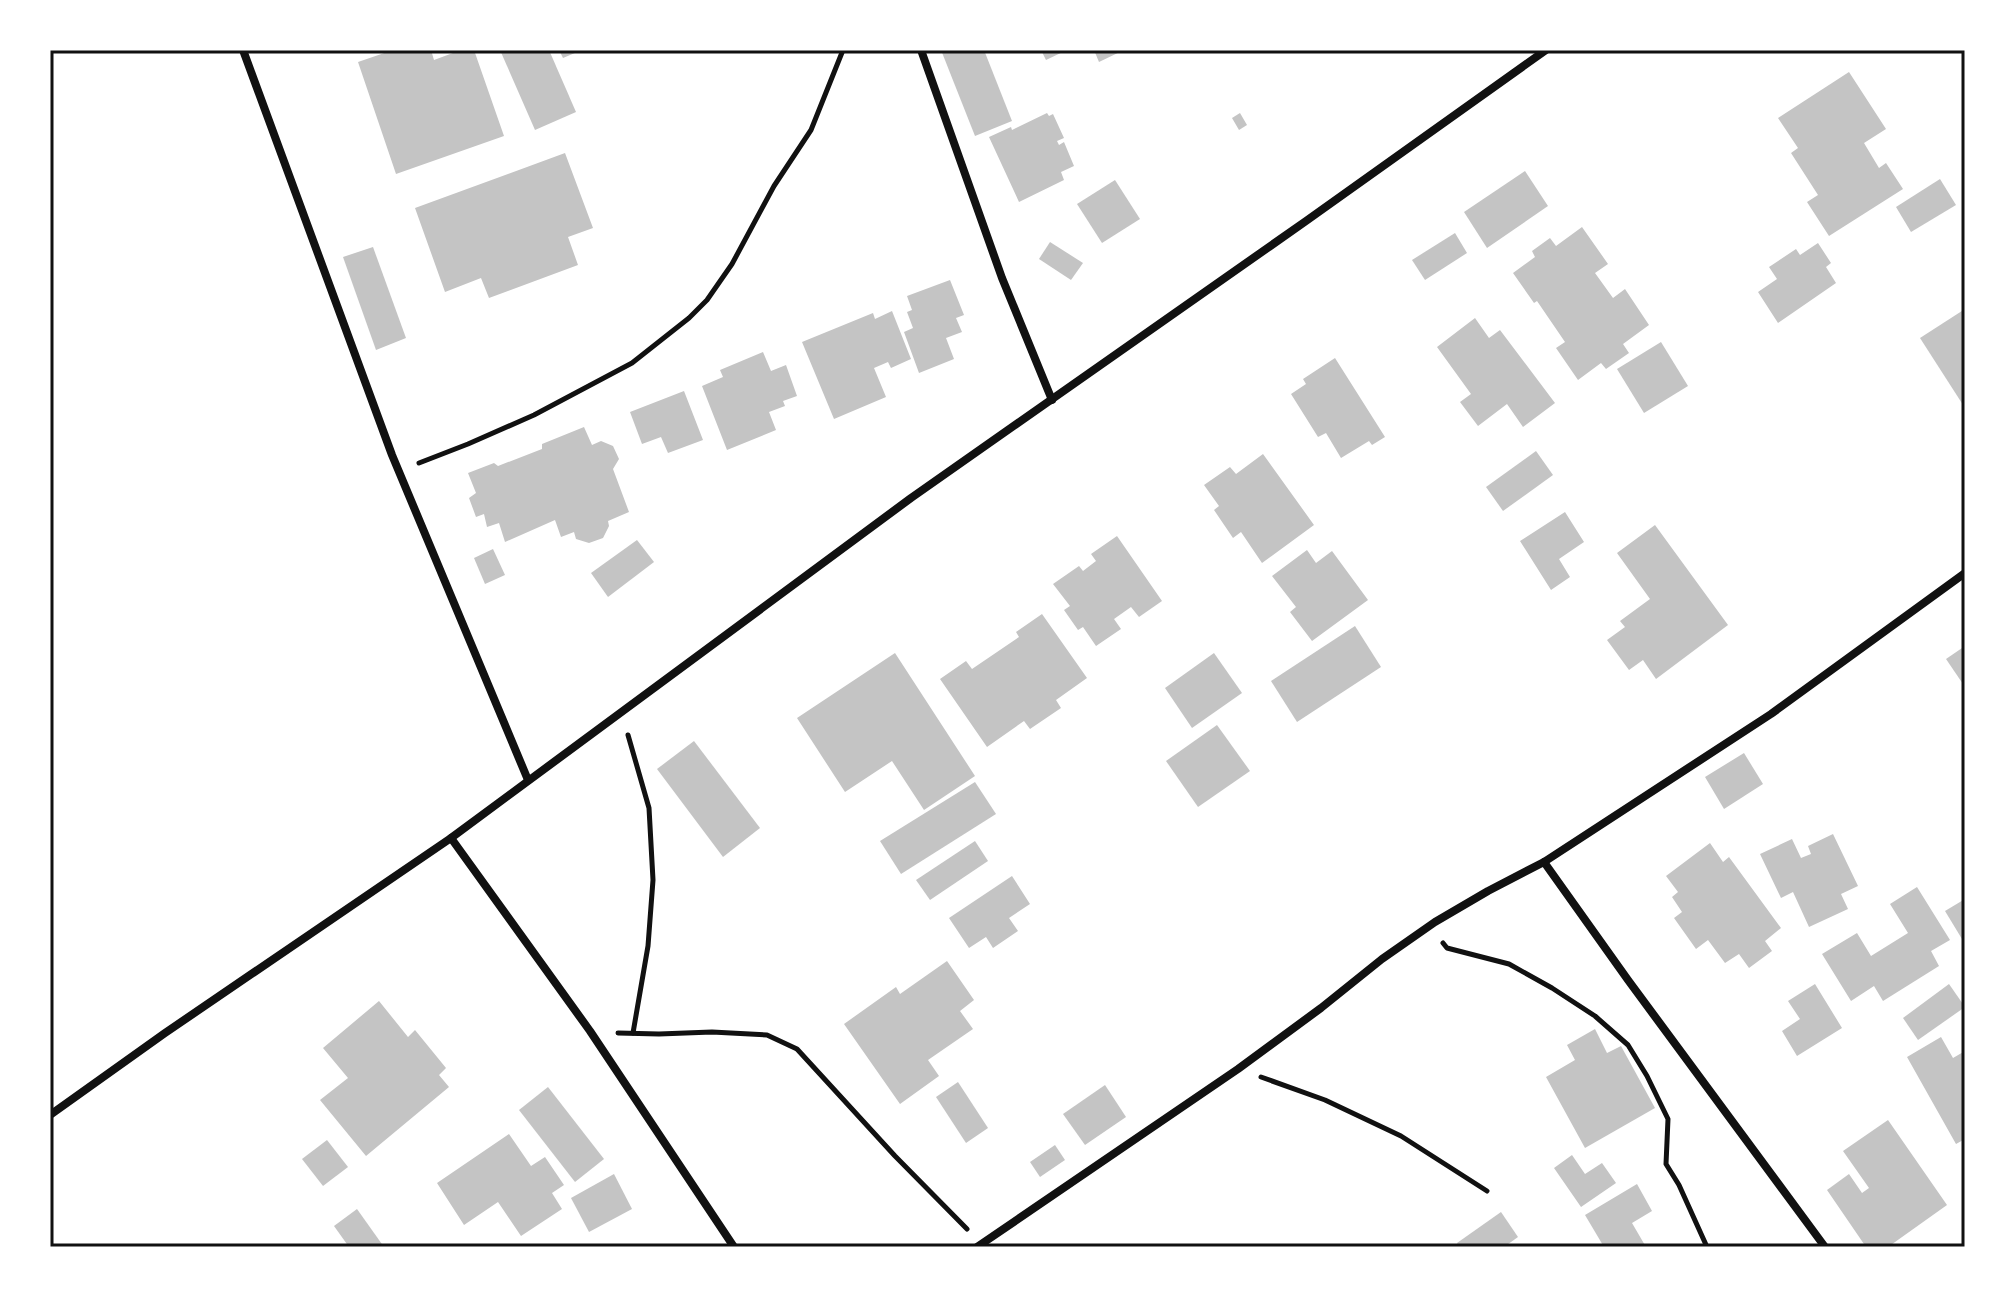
<svg xmlns="http://www.w3.org/2000/svg" width="2015" height="1297" viewBox="0 0 2015 1297" font-family="'PT Sans',sans-serif">
<rect width="100%" height="100%" fill="#fff"/>
<g fill="#c4c4c4">
<polygon points="393,50 431,50 434,60 461,50 474,50 504,136 396,174 358,62"/>
<polygon points="500,50 549,50 576,112 535,130"/>
<polygon points="559,50 582,50 563,58"/>
<polygon points="941,50 984,50 1012,121 975,136"/>
<polygon points="1041,50 1067,50 1046,60"/>
<polygon points="1094,50 1124,50 1099,62"/>
<polygon points="1849,72 1886,129 1864,143 1879,168 1886,163 1903,189 1829,236 1807,202 1818,195 1791,153 1798,148 1778,118"/>
<polygon points="1047,113 1049,116 1053,114 1064,138 1057,141 1059,145 1064,142 1074,166 1061,172 1064,180 1019,202 989,137 1011,127 1012,130"/>
<polygon points="1240,113 1247,125 1239,130 1232,118"/>
<polygon points="565,153 593,228 568,237 578,265 489,298 481,278 445,292 415,208"/>
<polygon points="1525,171 1548,206 1487,248 1464,212"/>
<polygon points="1940,179 1956,205 1911,232 1896,207"/>
<polygon points="1115,180 1140,219 1102,243 1077,204"/>
<polygon points="1582,227 1608,264 1595,273 1613,298 1625,289 1649,325 1623,344 1629,353 1606,369 1601,363 1578,380 1556,348 1565,342 1537,301 1534,303 1513,273 1535,257 1532,251 1550,238 1556,246"/>
<polygon points="1455,233 1467,253 1425,280 1412,260"/>
<polygon points="1050,242 1083,263 1071,280 1039,259"/>
<polygon points="1818,243 1831,263 1826,267 1836,283 1778,323 1758,292 1777,279 1769,267 1796,249 1800,255"/>
<polygon points="373,247 406,338 376,350 343,257"/>
<polygon points="950,280 964,315 956,318 962,332 946,338 954,359 919,373 904,332 913,328 907,312 912,310 907,296"/>
<polygon points="1965,309 1965,408 1920,338"/>
<polygon points="892,311 911,359 891,368 888,362 874,368 886,397 834,419 802,342 873,313 875,319"/>
<polygon points="1475,318 1489,338 1500,330 1555,403 1523,427 1507,404 1478,426 1460,402 1471,394 1437,347"/>
<polygon points="1661,342 1688,386 1644,413 1617,369"/>
<polygon points="763,352 771,371 786,365 797,396 783,401 785,406 769,412 776,430 727,450 702,386 723,377 720,370"/>
<polygon points="1335,358 1385,437 1372,445 1369,441 1341,458 1326,433 1318,437 1291,394 1306,384 1303,379"/>
<polygon points="684,391 703,440 668,453 661,437 642,444 630,412"/>
<polygon points="584,427 592,445 601,441 613,446 619,459 613,469 629,512 608,521 609,526 603,538 589,543 576,539 574,532 561,537 555,520 505,542 499,523 487,527 484,514 476,517 469,498 476,493 468,473 494,463 498,466 542,449 542,444"/>
<polygon points="1536,451 1553,475 1503,511 1486,487"/>
<polygon points="1263,454 1314,525 1262,563 1241,532 1233,538 1214,510 1219,506 1204,485 1230,467 1236,474"/>
<polygon points="1565,512 1584,542 1559,559 1570,577 1551,590 1520,541"/>
<polygon points="1655,525 1728,625 1656,679 1643,660 1629,670 1607,640 1625,627 1620,621 1650,599 1617,553"/>
<polygon points="1117,536 1162,601 1139,617 1131,607 1114,619 1121,629 1096,646 1083,627 1078,630 1064,610 1070,606 1053,584 1079,566 1083,571 1096,561 1091,554"/>
<polygon points="637,540 654,562 608,597 591,573"/>
<polygon points="493,549 505,575 485,584 474,558"/>
<polygon points="1307,550 1316,563 1332,551 1368,600 1312,641 1290,612 1296,607 1272,576"/>
<polygon points="1042,614 1087,678 1056,700 1061,708 1030,729 1024,721 987,747 940,679 966,661 972,669 1019,637 1016,632"/>
<polygon points="1355,626 1381,667 1297,722 1271,681"/>
<polygon points="1965,646 1965,687 1946,659"/>
<polygon points="895,653 975,776 924,810 892,761 845,792 797,718"/>
<polygon points="1214,653 1242,693 1192,728 1165,688"/>
<polygon points="1217,725 1250,771 1198,807 1166,761"/>
<polygon points="694,741 760,828 723,857 657,769"/>
<polygon points="1744,753 1763,784 1724,809 1705,777"/>
<polygon points="975,782 996,814 901,874 880,841"/>
<polygon points="1833,834 1858,886 1841,894 1848,909 1809,927 1793,892 1781,898 1760,854 1792,839 1801,858 1811,854 1808,846"/>
<polygon points="975,841 988,861 930,900 916,880"/>
<polygon points="1710,843 1723,862 1729,857 1781,928 1765,941 1772,951 1749,968 1739,954 1725,963 1708,940 1696,949 1674,918 1682,912 1672,897 1678,892 1666,876"/>
<polygon points="1012,876 1030,904 1009,918 1018,931 993,948 986,937 969,948 949,918"/>
<polygon points="1917,887 1950,940 1931,951 1939,966 1883,1001 1874,986 1851,1001 1822,954 1857,933 1871,956 1908,933 1890,904"/>
<polygon points="1965,899 1965,944 1945,911"/>
<polygon points="947,961 974,1000 960,1011 973,1029 928,1060 939,1076 900,1104 844,1024 896,987 900,994"/>
<polygon points="1815,984 1842,1028 1797,1056 1782,1031 1800,1019 1788,1001"/>
<polygon points="1949,984 1965,1007 1918,1040 1903,1018"/>
<polygon points="379,1001 408,1037 415,1030 446,1068 439,1075 449,1087 366,1156 320,1100 348,1078 323,1048"/>
<polygon points="1595,1029 1607,1053 1621,1046 1655,1108 1585,1148 1546,1077 1575,1060 1567,1045"/>
<polygon points="1941,1037 1953,1058 1965,1051 1965,1139 1956,1144 1907,1057"/>
<polygon points="958,1082 988,1128 966,1143 936,1097"/>
<polygon points="1105,1085 1126,1117 1085,1145 1063,1114"/>
<polygon points="548,1087 604,1159 575,1182 519,1110"/>
<polygon points="1888,1120 1947,1205 1888,1247 1866,1247 1827,1190 1849,1174 1862,1193 1869,1188 1843,1151"/>
<polygon points="509,1134 531,1166 545,1157 564,1185 552,1193 562,1209 521,1236 498,1202 464,1225 437,1183"/>
<polygon points="327,1140 348,1167 323,1186 302,1159"/>
<polygon points="1055,1145 1065,1160 1040,1177 1030,1162"/>
<polygon points="1572,1155 1585,1174 1602,1163 1616,1183 1581,1207 1554,1168"/>
<polygon points="614,1174 632,1209 589,1232 571,1198"/>
<polygon points="1637,1184 1652,1211 1632,1223 1646,1247 1604,1247 1585,1215"/>
<polygon points="357,1209 384,1247 349,1247 334,1226"/>
<polygon points="1501,1212 1518,1237 1504,1247 1459,1247 1457,1243"/>
</g>
<g fill="none" stroke-linecap="round" stroke-linejoin="round">
<g stroke="#111" stroke-width="5">
<polyline points="419,463 468,444 534,415 632,363 689,318 707,300 732,264 774,186 811,130 843,50"/>
<polyline points="628,735 649,808 653,880 648,946 633,1033"/>
<polyline points="1443,943 1447,948 1509,964 1552,988 1595,1016 1628,1045 1647,1076 1668,1119 1666,1164 1679,1185 1707,1247"/>
<polyline points="618,1033 659,1034 712,1032 767,1035 797,1049 895,1156 967,1229"/>
<polyline points="1261,1077 1325,1100 1401,1136 1487,1191"/>
</g>
<g stroke="#111" stroke-width="8">
<polyline points="243,50 392,455 528,780"/>
<polyline points="921,50 1002,278 1052,400"/>
<polyline points="451,838 590,1031 734,1247"/>
<polyline points="1544,862 1628,980 1825,1247"/>
<polyline points="50,1115 165,1033 451,838 911,498 1306,221 1546,50"/>
<polyline points="977,1247 1238,1069 1321,1008 1382,959 1435,922 1488,891 1544,862 1771,714 1965,573"/>
</g>
</g>
<rect width="2015" height="1297" fill="none" stroke="#ffffff" stroke-width="104"/>
<rect x="52" y="52" width="1911" height="1193" fill="none" stroke="#111" stroke-width="3"/>
</svg>
